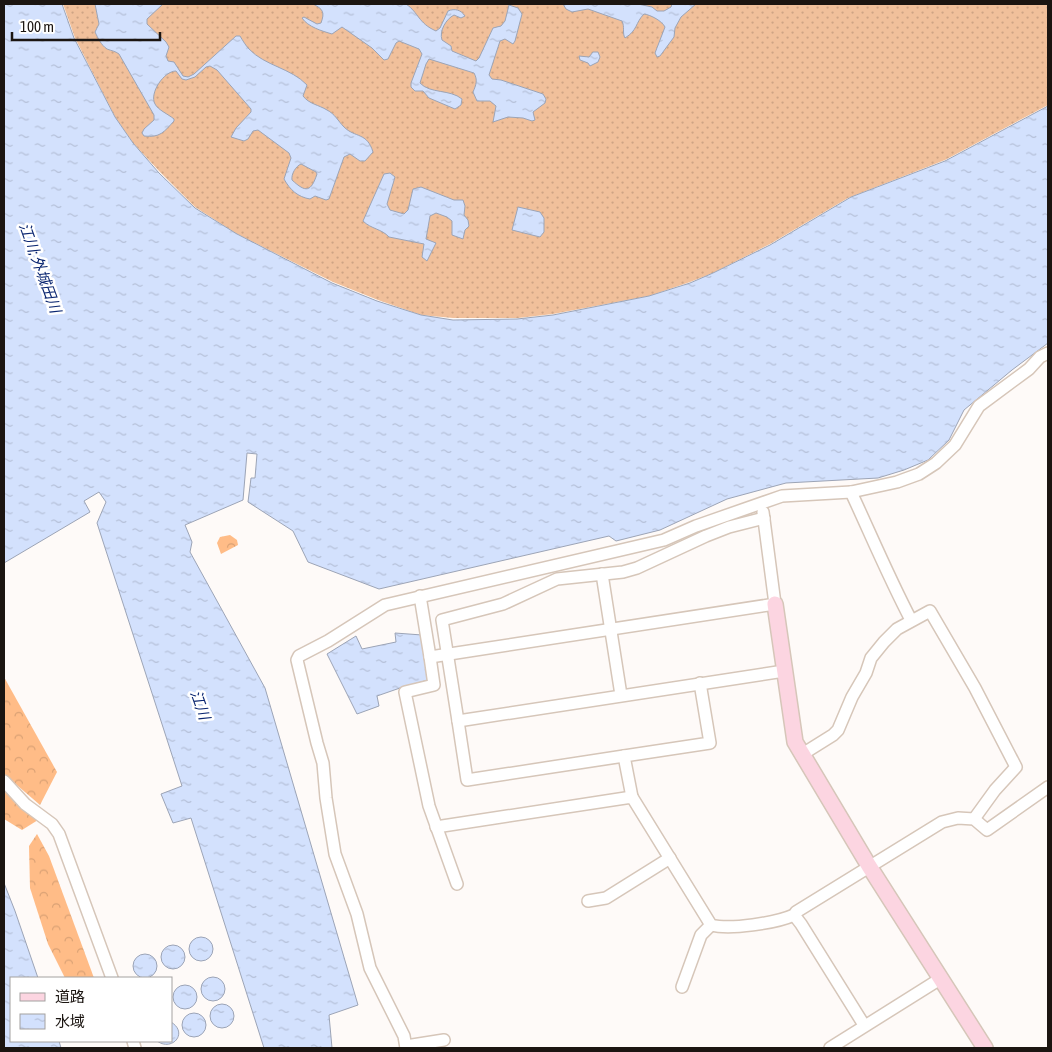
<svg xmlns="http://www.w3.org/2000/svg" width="1052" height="1052" viewBox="0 0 1052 1052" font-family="'Asap Condensed','Noto Sans JP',sans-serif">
<defs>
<pattern id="grass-dots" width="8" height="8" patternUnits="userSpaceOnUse" patternTransform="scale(1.25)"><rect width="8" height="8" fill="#f1c09b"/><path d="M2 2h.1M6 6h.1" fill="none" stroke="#cea484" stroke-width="1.8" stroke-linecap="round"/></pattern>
<pattern id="forest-crowns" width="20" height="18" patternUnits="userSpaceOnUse" patternTransform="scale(1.25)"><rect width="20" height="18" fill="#ffbc87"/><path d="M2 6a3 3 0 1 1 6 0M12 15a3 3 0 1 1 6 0" fill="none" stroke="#daa174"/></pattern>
<pattern id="water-ripples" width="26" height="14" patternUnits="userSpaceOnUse" patternTransform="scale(1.25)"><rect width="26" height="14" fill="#d3e1fd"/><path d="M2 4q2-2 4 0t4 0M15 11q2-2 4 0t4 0" fill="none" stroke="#b5c0d8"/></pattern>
</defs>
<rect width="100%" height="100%" fill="#fefaf8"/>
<polygon fill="url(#grass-dots)" points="63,4 1048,4 1048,105 945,160 848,198 770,244 713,273 690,282 649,296 553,314 518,318 453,318 421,315 378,300 333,282 237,234 195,207 160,172 133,143 115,117 75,38"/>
<g fill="url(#forest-crowns)">
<polygon points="230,535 237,540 238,545 221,554 217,543 220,537"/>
<polygon points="4,677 57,772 40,805 4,774"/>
<polygon points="4,789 38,820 22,830 4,819"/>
<polygon points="37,834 49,856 94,978 65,978 48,944 30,888 29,846"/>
</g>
<g fill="url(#water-ripples)" stroke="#9ca4b6" fill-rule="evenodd">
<polygon points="4,4 62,4 74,38 115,117 133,143 159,173 195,208 237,234 332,283 377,301 421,315 453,320 517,319 553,315 649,296 690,283 713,273 770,245 851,197 945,161 1048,106 1048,343 1012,370 964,410 949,440 928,460 904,470 878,478 786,483 727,499 660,530 616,541 609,536 379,589 308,562 293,531 248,502 251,478 255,478 257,454 247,453 243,500 185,525 192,542 190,552 265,688 358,1005 329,1015 332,1048 264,1048 191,818 173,823 161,794 182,786 97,523 106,502 99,492 84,501 90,512 4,563"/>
<path d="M95,4h68l-16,15v5l19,18 3,5 -3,9 2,5 6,1 9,14 5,1 6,-3 42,-38h4c3,5 6,10 9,13 16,17 42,19 58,36l-4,11c6,8 16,9 24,14 8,4 11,11 17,17 11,11 23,5 29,25l-8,9h-5l-10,-7 -6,3 -15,42 -3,1 -11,-4 -5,3c-12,-2 -20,-9 -26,-20l7,-21 -2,-5 -31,-23 -5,1 -5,8 -4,2 -13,-4 5,-9 15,-16v-3l-34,-39 -7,-4 -4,1 -11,10 -9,3 -4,-1 -6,-8c-12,0 -27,22 -21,33 3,6 13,10 19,15v2c-10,11 -14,17 -30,15l-2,-3 2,-4 10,-9v-5l-35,-61c-4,-3 -7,-3 -12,-5 -6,-4 -9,-11 -12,-17l4,-8zM301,164l15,8 1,2c-6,18 -11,19 -25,6 -1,-6 4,-14 9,-16z"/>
<path d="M313,4h93c13,9 12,19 30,27l4,-3 8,-17c7,-3 13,-1 17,5l-4,2 -7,-3c-8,4 -15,16 -12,25l9,6 1,5 24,10 3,-3 14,-30 8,-2 4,-5 4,-16 9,3 4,6 -7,27 -2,3 -8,-5 -5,2 -11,34 3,4 9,1 42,14 3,5 -1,4 -12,9 2,8 -3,1 -9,-3 -15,-1 -15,5 3,-16 -6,-5h-13l-4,-9c3,-7 5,-12 1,-19l-45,-14 -3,5 -6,19c10,11 30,6 42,16l-1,6 -6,4 -26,-11 -6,-7h-8l-4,-4v-4l11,-29 -3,-5 -20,-8 -3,2 -8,16 -4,1 -12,-12 -30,-21 -10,7c-10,-3 -24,-7 -30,-16l2,-1 13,7 4,-1c4,-11 2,-14 -8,-19z"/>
<path d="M563,4h75l14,3 5,4h7l7,-4 1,-3h24l-15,13 -6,11 -1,9 -14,19 -3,1 -2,-4 10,-26c-3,-6 -14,-12 -21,-13 -9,9 -6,16 -19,24 -3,-5 0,-11 -3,-17l-34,-12 -16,3 -6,-3z"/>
<polygon points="593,52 598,52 600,57 598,62 590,66 588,63 580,60 579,56 589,57"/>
<path d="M390,173l5,4 -8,27 3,6 14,4 4,-4 5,-21 8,-2 33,13h9l2,6 -1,9 4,5 1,6 -4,4 -2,9 -11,-4v-14l-5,-4 -11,-4 -6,3 -4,23 10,4 -9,18 -5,-4 2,-13 -35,-7c-7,-8 -18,-8 -26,-16l21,-47z"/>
<polygon points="518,207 540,212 544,218 544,232 540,237 512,230"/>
<polygon points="395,633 422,635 428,680 400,688 377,696 379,706 357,714 327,654 356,636 362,649 396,642"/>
<polygon points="4,883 15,911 38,978 11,978 11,1041 59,1041 61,1048 4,1048"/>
<circle cx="201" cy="949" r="12"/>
<circle cx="173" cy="957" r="12"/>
<circle cx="145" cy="966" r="12"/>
<circle cx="213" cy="989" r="12"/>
<circle cx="185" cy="997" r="12"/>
<circle cx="222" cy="1016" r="12"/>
<circle cx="194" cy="1025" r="12"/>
<path d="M171,1022c18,11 1,30 -14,19h14z"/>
</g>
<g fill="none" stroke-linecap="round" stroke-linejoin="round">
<g stroke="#d6c6b9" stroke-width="14">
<g id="street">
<path d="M851,492c20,43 38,86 60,128"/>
<polyline points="764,518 729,527 706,536 637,568 623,572 557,579 503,604 442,620 458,721 784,671"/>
<polyline points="602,574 621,695"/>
<polyline points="420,596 430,657 775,604 763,512"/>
<polyline points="430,657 434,685 405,692 429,806 457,884"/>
<polyline points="458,721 467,780 624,756"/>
<polyline points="801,755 833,735 838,730 852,697 866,673 871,658 884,642 897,629 930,611 975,688 1016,767 995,790 974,819"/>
<polyline points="4,781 25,804 52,824 59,834 112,978"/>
<polyline points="632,797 624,756 710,743 700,683"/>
<path d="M436,827l196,-30 79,128c19,5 65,-2 83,-10l2,-3 146,-90 16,-4 16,1 13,11 61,-43"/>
<polyline points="588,901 606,898 670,858"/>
<polyline points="794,915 801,924 864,1025"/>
<polyline points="682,987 701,935 711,925"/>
<polyline points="133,1041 135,1048"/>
<polyline points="406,1046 444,1040"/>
<polyline points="406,1048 404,1036 370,968 357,914 335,854 326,798 323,763 317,743 297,660 299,656 328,641 385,605 664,540 696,526 782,496 851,492 897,482 919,474 936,463 955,445 979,406 1029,369 1040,357 1048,353"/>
<polyline points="830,1048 940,979"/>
</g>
</g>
<g stroke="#d6c6b9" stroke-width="18">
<polyline id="secondary" points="775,604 795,742 869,866 985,1048"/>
</g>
<use href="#street" stroke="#fff" stroke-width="11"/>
<use href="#secondary" stroke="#fcd5e1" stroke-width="15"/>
</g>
<g text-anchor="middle" stroke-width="5" stroke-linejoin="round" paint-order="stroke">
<g font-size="15" font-style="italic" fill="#0a2671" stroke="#fff">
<text transform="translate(40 268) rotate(70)" y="5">江川; 外城田川</text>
<text transform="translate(200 705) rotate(70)" y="5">江川</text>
</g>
</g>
<rect width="1052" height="1052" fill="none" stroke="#1b1511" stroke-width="10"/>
<rect x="10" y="977" width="162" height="65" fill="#ffffff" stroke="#a4a1a0"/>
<rect x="20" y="993" width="25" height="8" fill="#fcd5e1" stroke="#a4a1a0"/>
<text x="55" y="1002" font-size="15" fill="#1b1511">道路</text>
<rect x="20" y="1014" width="25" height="15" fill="url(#water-ripples)" stroke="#a4a1a0"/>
<text x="55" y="1027" font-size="15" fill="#1b1511">水域</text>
<path d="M12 32v8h148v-8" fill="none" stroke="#1b1511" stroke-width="2.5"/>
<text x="20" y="32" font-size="15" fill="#1b1511" stroke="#ffffff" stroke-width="4" paint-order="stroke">100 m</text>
</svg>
